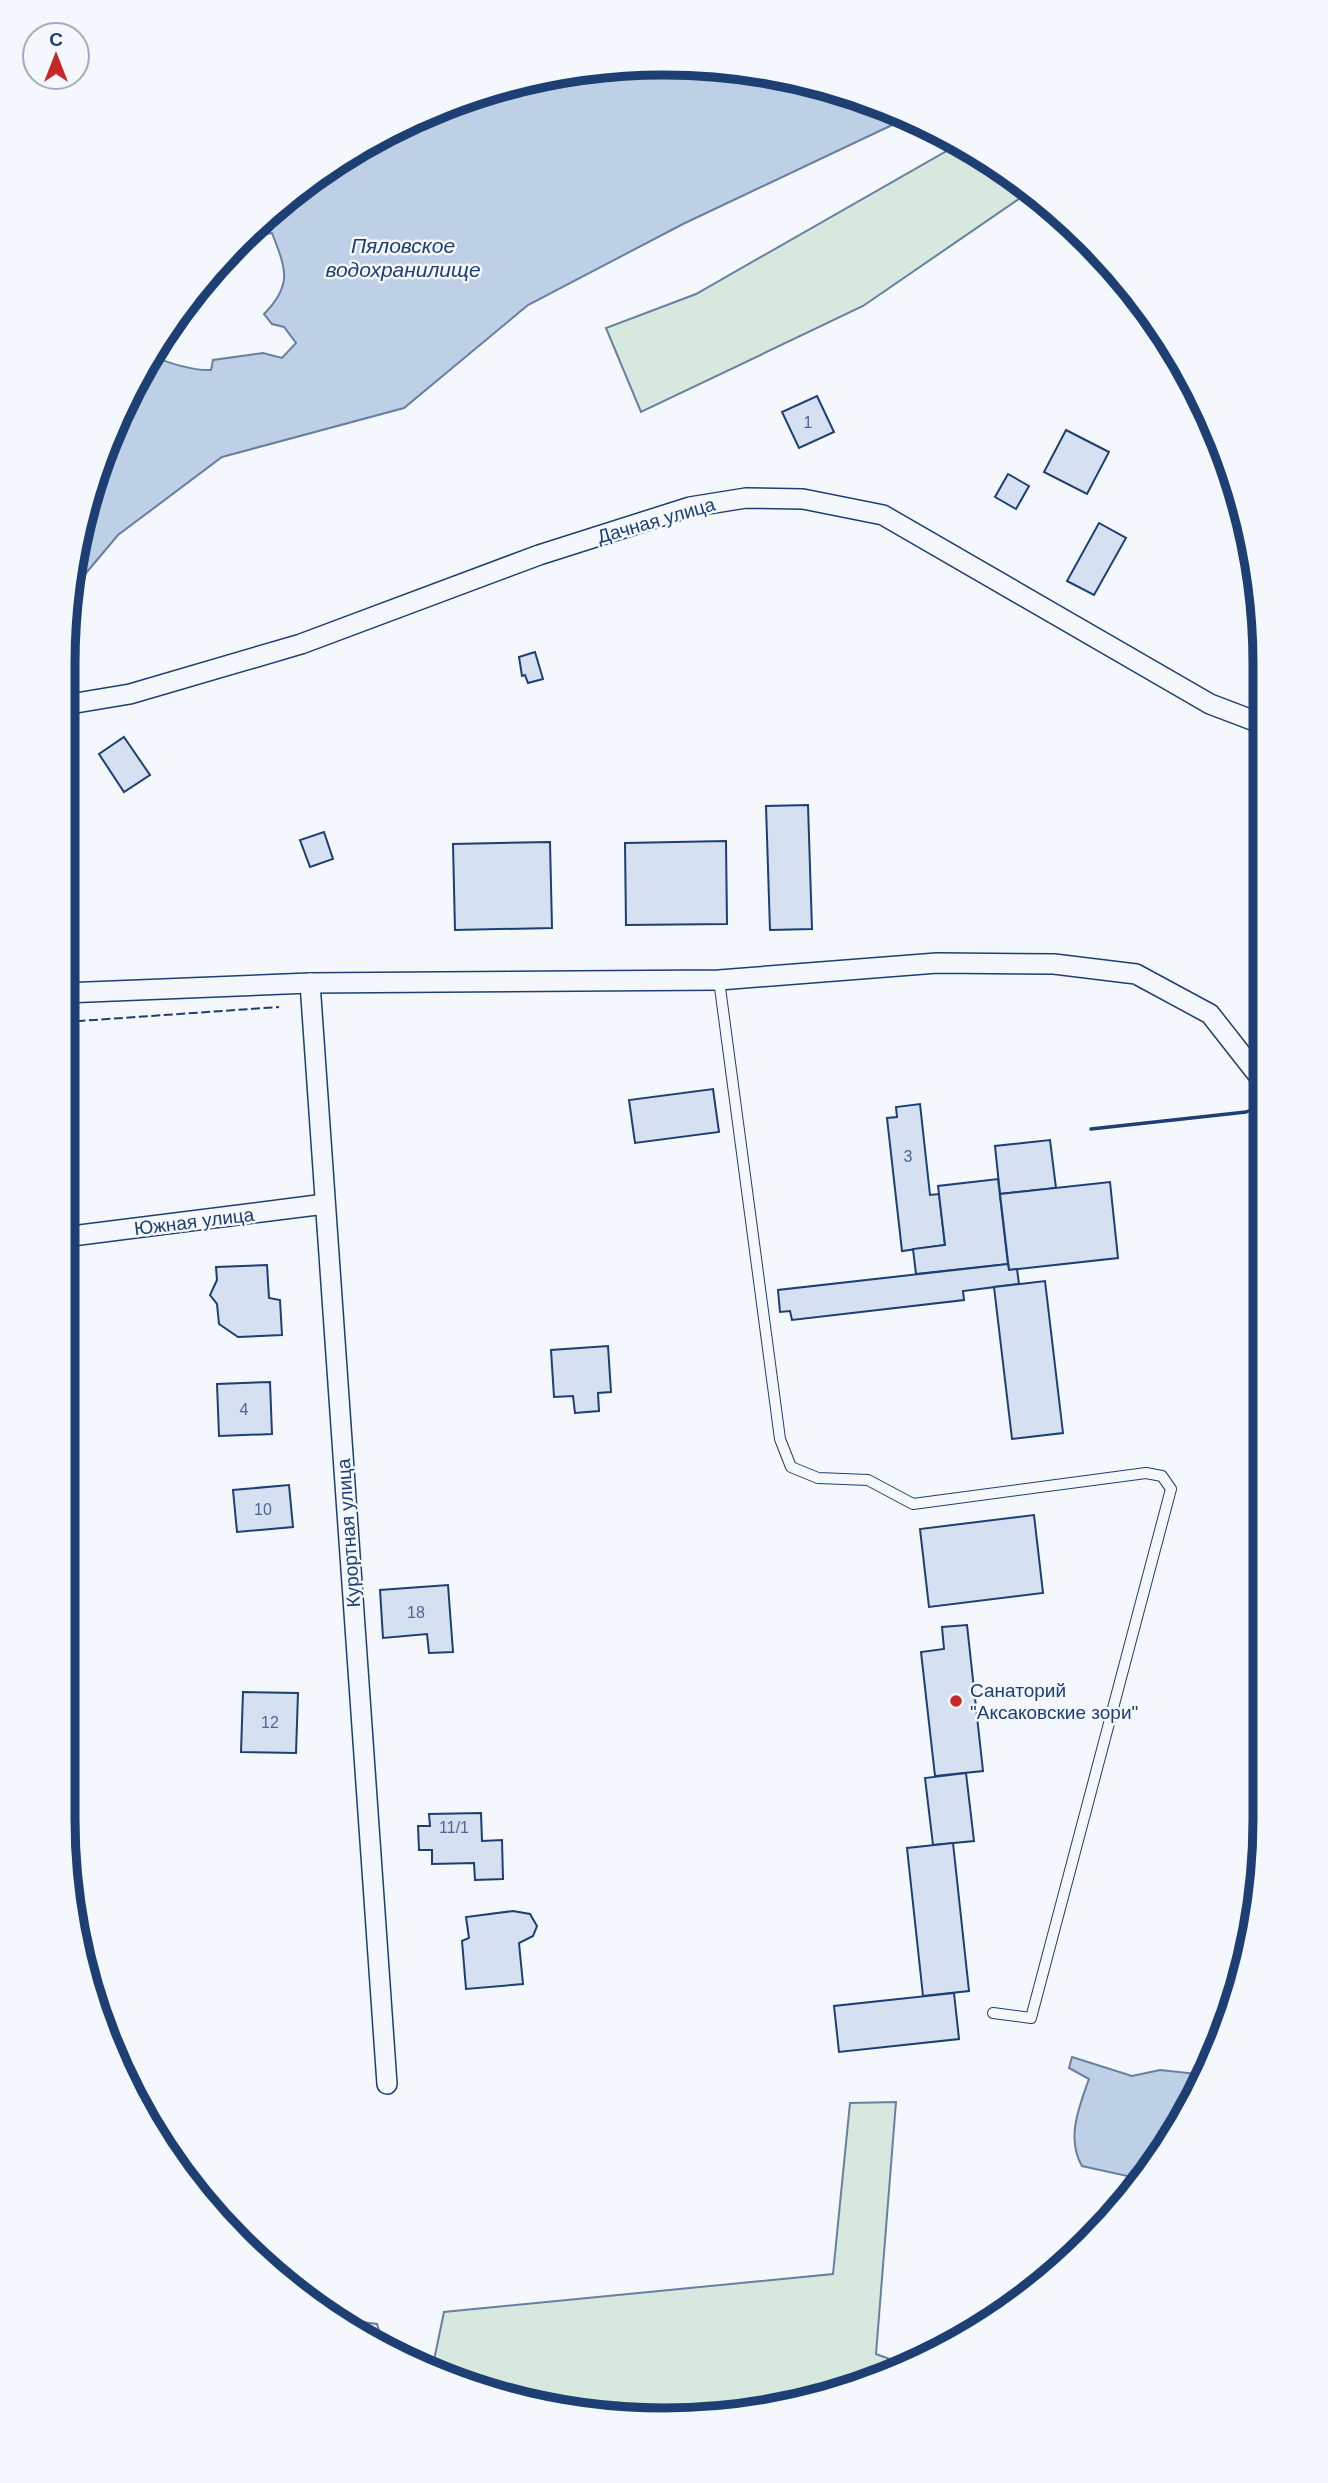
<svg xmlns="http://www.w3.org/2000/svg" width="1328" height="2483" viewBox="0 0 1328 2483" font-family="Helvetica,sans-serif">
<rect width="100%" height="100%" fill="#f4f7fb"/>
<g fill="#d7e8df" stroke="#687fa3" stroke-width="2">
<polygon points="959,144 1029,192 863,306 641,412 606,328 696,294"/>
<polygon points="896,2102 876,2354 909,2366 894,2374 704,2419 509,2400 433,2365 444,2312 833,2274 850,2103"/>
<polygon points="330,2318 377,2324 383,2343 330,2319"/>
</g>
<g fill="#bed0e5" stroke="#687fa3" stroke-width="2">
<path d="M704,64l116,20 89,33 -226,107 -155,81 -124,103 -182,49 -104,78 -48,57 13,-83 42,-111 27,-43c14,8 43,16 59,15l2,-10 50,-7 19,5 14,-15 -12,-16 -12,-3 -8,-10c29,-29 22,-45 8,-81l-26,6 1,9 -17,12h-7l45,-48 96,-69 107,-48 115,-27z"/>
<path d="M1072,2057l60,19 28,-6 47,5 -4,10 -67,93 -54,-12c-16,-28 -3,-59 7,-87l-20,-11z"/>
</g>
<g fill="#d5e0f0" stroke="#1d3f73" stroke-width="2">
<polygon points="817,396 834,432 799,448 782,412"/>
<polygon points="1066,430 1109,452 1087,494 1044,472"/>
<polygon points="1008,474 1029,486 1016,509 995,497"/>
<polygon points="1099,523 1126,538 1094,595 1067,581"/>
<polygon points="1259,581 1260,585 1260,605 1250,601"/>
<polygon points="535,652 543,679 528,683 525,675 522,676 519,657"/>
<polygon points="124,737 150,775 124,792 99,754"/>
<polygon points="808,805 812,929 770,930 766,806"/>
<polygon points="324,832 333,859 310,867 300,840"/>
<polygon points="726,841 727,924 626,925 625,843"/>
<polygon points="550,842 552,928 455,930 453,844"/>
<polygon points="713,1089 719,1132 635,1143 629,1100"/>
<polygon points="920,1104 930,1195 939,1194 945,1245 902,1251 887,1118 897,1117 896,1107"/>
<polygon points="1050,1140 1056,1188 1000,1194 995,1146"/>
<polygon points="998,1179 1008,1264 916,1274 913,1249 945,1245 938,1186"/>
<polygon points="1110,1182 1118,1258 1009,1270 1000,1194"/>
<polygon points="1008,1264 1009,1270 1017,1269 1019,1284 963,1291 964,1300 792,1320 790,1311 780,1312 778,1290"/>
<polygon points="267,1265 269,1298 280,1300 282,1335 238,1337 219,1324 217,1304 210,1295 217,1280 216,1267"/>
<polygon points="1045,1281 1063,1433 1012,1439 994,1287"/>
<polygon points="608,1346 611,1392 598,1393 599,1411 575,1413 573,1396 554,1397 551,1350"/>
<polygon points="270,1382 272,1434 219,1436 217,1384"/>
<polygon points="289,1485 293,1527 237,1532 233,1490"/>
<polygon points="1034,1515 1043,1593 929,1607 920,1529"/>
<polygon points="448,1585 453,1652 429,1653 427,1634 383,1638 380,1590"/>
<polygon points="967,1625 983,1771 935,1776 921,1652 944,1649 942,1627"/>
<polygon points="243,1692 298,1693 296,1753 241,1752"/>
<polygon points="966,1773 974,1841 933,1845 925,1778"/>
<polygon points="481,1813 482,1841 502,1840 503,1879 475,1880 474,1863 432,1864 432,1850 419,1850 418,1826 430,1826 429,1814"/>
<polygon points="953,1843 969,1991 923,1996 907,1848"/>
<polygon points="513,1911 530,1914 537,1926 533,1936 519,1943 523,1984 466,1989 462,1941 469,1938 466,1917"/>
<polygon points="954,1993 959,2039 839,2052 834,2006"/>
</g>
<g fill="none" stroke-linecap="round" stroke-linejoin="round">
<g stroke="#1d3f73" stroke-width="12">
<polyline id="service" points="719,980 780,1439 791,1467 818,1478 868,1480 913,1504 1146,1473 1162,1476 1171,1489 1031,2018 993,2013"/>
</g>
<g stroke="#1d3f73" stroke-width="22">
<g id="minor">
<polyline points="64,705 130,694 301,644 539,555 690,507 746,498 803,499 883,515 1210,704 1260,723"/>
<polyline points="310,983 387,2084"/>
<polyline points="64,993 310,983 719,980 937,963 1054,964 1136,974 1210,1014 1261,1079"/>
<polyline points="64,1237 325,1204"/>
</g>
</g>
<use href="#service" stroke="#f4f7fb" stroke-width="10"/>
<use href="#minor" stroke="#f4f7fb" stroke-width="19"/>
<polyline stroke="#1d3f73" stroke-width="2" stroke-dasharray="9 3.5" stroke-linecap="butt" points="64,1022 279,1007"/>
<polyline stroke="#1d3f73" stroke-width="3.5" points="1091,1129 1246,1112 1261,1106"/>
</g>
<circle fill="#c62828" stroke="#f4f7fb" stroke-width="2.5" cx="956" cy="1701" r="7"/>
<g text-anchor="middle" stroke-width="5" stroke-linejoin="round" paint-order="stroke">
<g font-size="16" fill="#4b6792">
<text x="808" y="428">1</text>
<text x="908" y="1162">3</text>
<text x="244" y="1415">4</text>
<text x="263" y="1515">10</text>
<text x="416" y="1618">18</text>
<text x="270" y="1728">12</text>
<text x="454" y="1833">11/1</text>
</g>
<g font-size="19" fill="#1d3f73" stroke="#f4f7fb">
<text transform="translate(656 520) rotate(-16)" y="7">Дачная улица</text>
<text transform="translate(194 1221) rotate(-7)" y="7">Южная улица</text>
<text transform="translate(348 1533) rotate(-94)" y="7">Курортная улица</text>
</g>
<g font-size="19" fill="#1d3f73" stroke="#f4f7fb" text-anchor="start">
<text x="970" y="1697">Санаторий<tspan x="970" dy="22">"Аксаковские зори"</tspan></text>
</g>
<g font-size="21" font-style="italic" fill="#1d3f73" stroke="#f4f7fb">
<text x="403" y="253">Пяловское<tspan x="403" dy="24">водохранилище</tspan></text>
</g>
</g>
<path d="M0 0H1328V2483H0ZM664 75H664A589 589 0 0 1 1253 664V1819A589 589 0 0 1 664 2408H664A589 589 0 0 1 75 1819V664A589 589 0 0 1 664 75Z" fill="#f4f7fb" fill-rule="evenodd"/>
<path fill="none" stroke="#1d3f73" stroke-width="9" d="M664 75H664A589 589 0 0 1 1253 664V1819A589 589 0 0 1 664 2408H664A589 589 0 0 1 75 1819V664A589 589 0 0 1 664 75Z"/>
<g transform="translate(56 56)"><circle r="33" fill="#f4f7fb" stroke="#9eadc5" stroke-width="2"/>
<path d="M0-5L12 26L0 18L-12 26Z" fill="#c62828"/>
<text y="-10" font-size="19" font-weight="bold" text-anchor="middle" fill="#1d3f73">С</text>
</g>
</svg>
